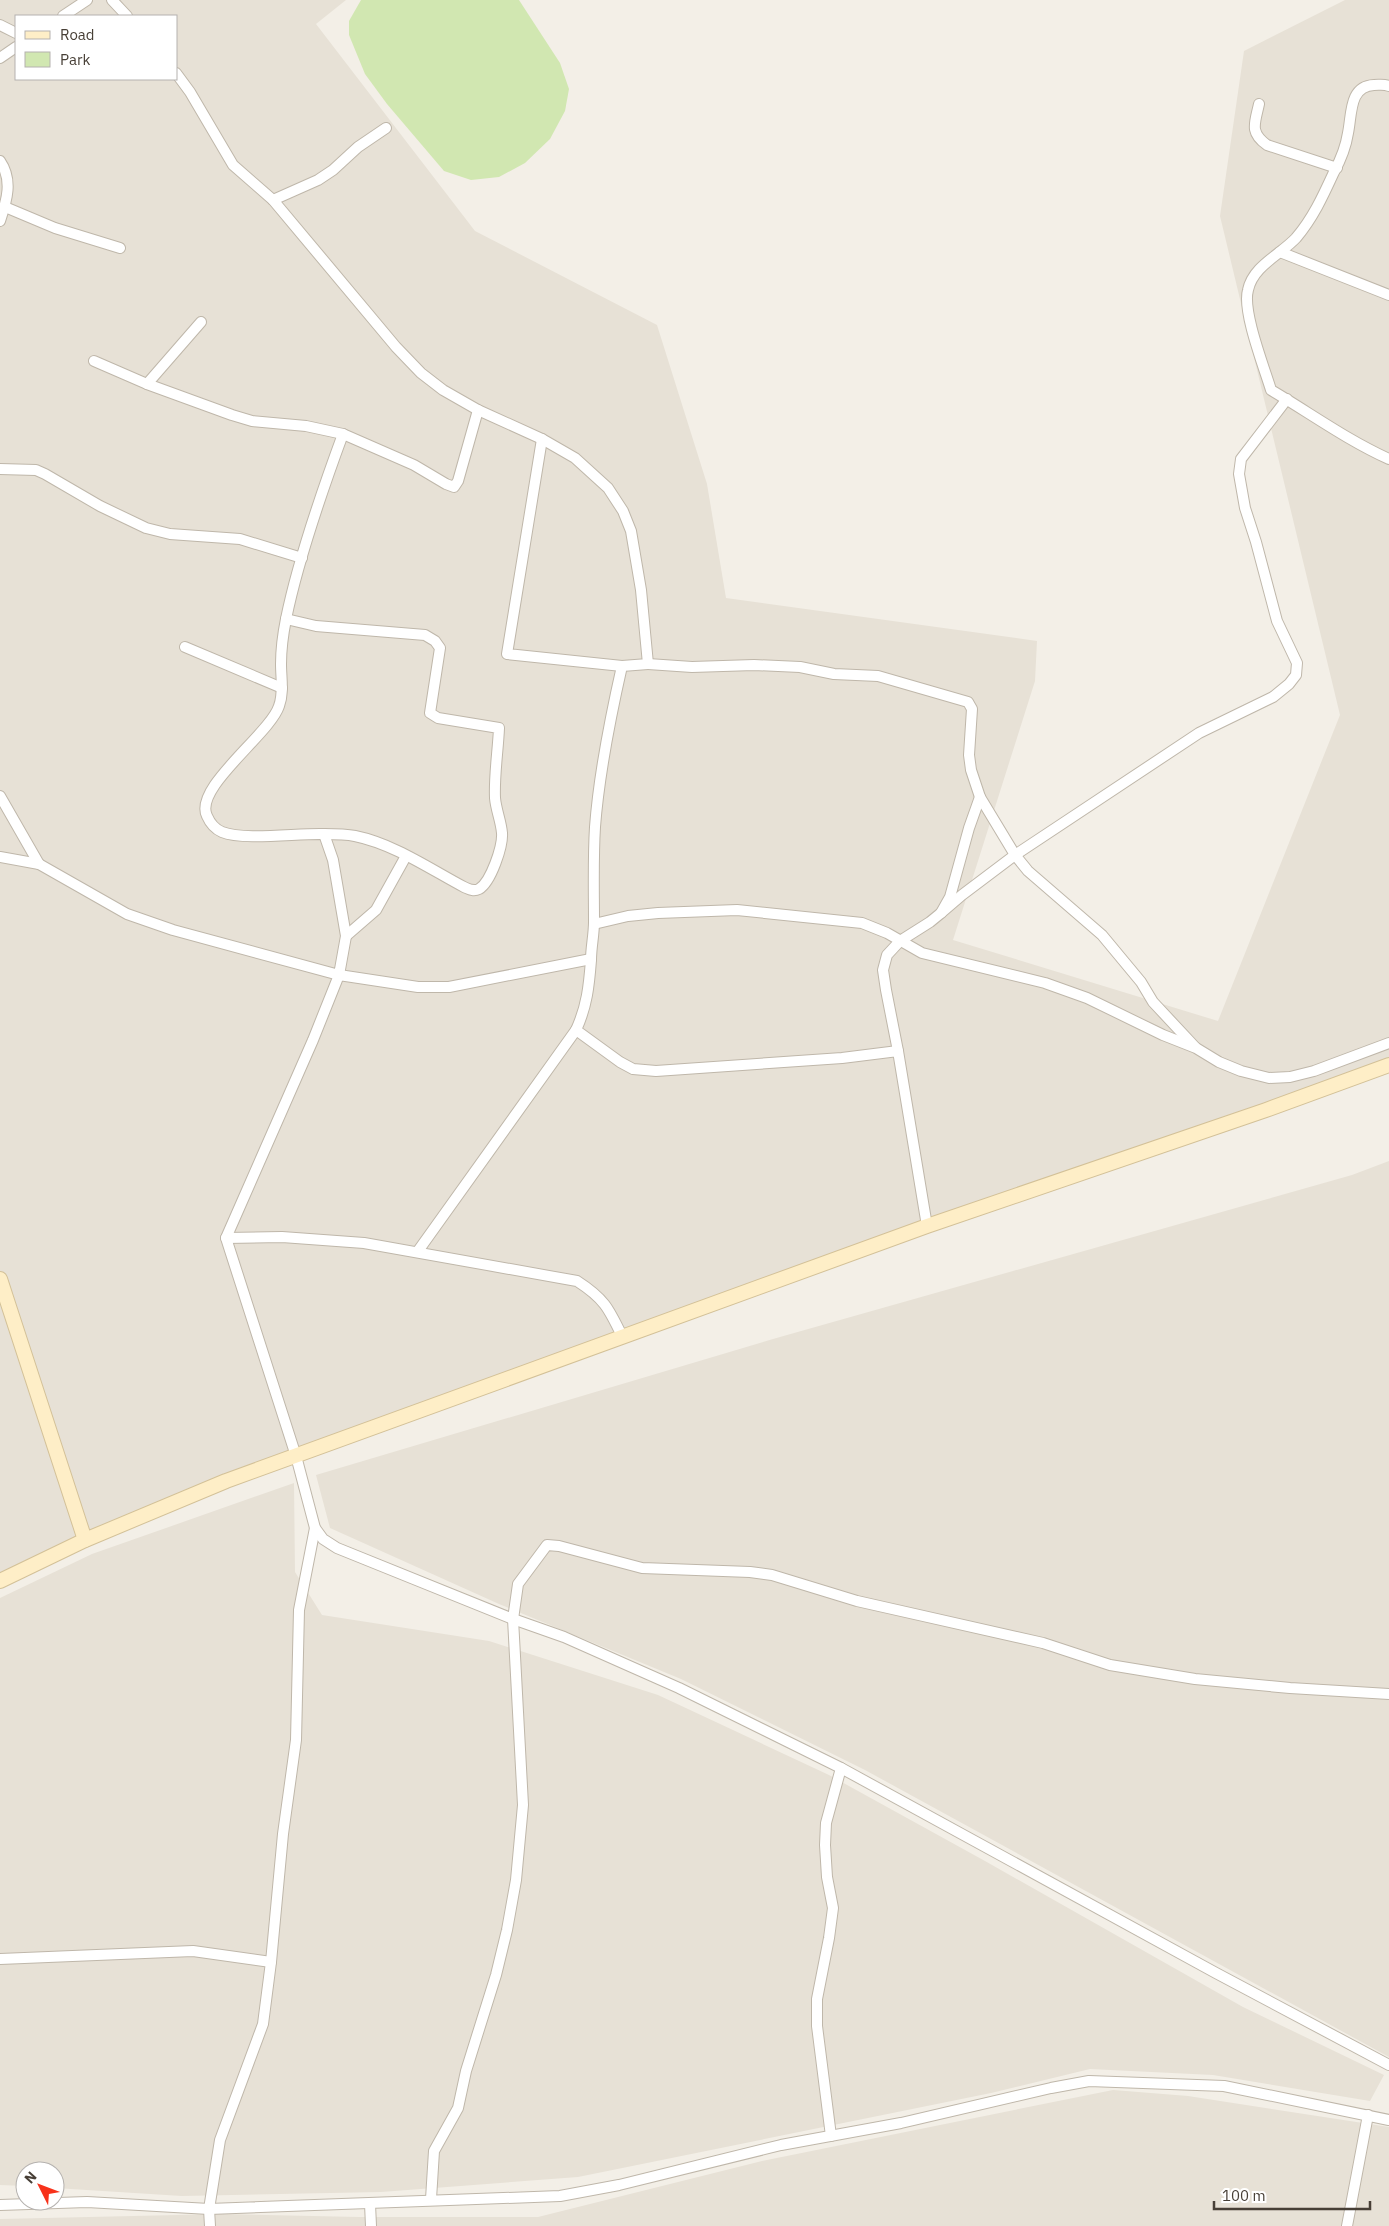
<svg xmlns="http://www.w3.org/2000/svg" width="1389" height="2226" viewBox="0 0 1389 2226" font-family="'IBM Plex Sans',sans-serif">
<rect width="100%" height="100%" fill="#f3efe7"/>
<g fill="#e7e1d6" fill-rule="evenodd">
<path d="M0,0h346l-30,24 159,207 182,94 50,159 19,114 311,43 -2,40 -82,259 265,81 122,-306 -120,-499 24,-165 101,-51h44v1065l-1093,391 -296,125zM16,16h160v63h-160z"/>
<polygon points="1389,1161 1389,2057 865,1770 681,1679 499,1604 330,1528 316,1475 780,1337 1352,1175"/>
<polygon points="294,1483 295,1572 322,1615 489,1641 658,1695 829,1775 985,1861 1243,2007 1384,2075 1370,2101 1213,2075 1090,2069 991,2093 578,2177 381,2192 182,2196 55,2188 55,2171 25,2171 25,2186 0,2185 0,1598 92,1554"/>
<polygon points="1113,2090 1188,2096 1389,2127 1389,2226 0,2226 0,2219 222,2214 359,2217 538,2217 762,2161"/>
</g>
<polygon fill="#d1e7b1" points="361,0 519,0 560,63 569,89 565,111 550,139 525,163 499,177 471,180 444,171 387,104 365,74 349,35 349,21"/>
<g fill="none" stroke-linecap="round" stroke-linejoin="round">
<g stroke="#bfb7aa" stroke-width="12">
<g id="street">
<polyline points="112,0 127,16"/>
<polyline points="63,16 87,0"/>
<polyline points="0,25 16,33"/>
<polyline points="0,58 16,47"/>
<path d="M176,73l14,19 43,73 40,35 123,147 25,26 22,17 35,20 64,29 33,19 33,30 15,23 8,20 10,59 7,74 -26,2c-12,53 -23,107 -27,161 -2,32 -1,63 -1,95 0,13 -3,25 -3,38 -2,26 -4,46 -15,70l44,32 13,7 23,2 186,-13 56,-7 29,175"/>
<path d="M1389,86c-5,-2 -9,-1 -15,-1 -25,1 -22,29 -26,48 -2,13 -8,28 -14,39 -11,24 -21,46 -38,66 -16,17 -43,28 -48,52 -6,21 16,77 23,100 39,23 76,50 118,69"/>
<path d="M1259,104c-4,19 -10,28 8,41l70,23"/>
<path d="M0,161c13,19 7,39 0,60"/>
<polyline points="273,200 318,180 333,170 358,147 386,128"/>
<polyline points="5,207 55,228 120,248"/>
<polyline points="1280,252 1389,295"/>
<polyline points="94,361 147,384 232,415 252,421 306,426 343,434 414,465 446,484 454,487 458,481 478,410"/>
<polyline points="147,384 201,322"/>
<polyline points="542,439 507,654 622,666"/>
<polyline points="0,469 36,470 45,474 100,506 146,528 170,534 240,539 302,558"/>
<path d="M286,619l30,7 109,9 10,6 5,7 -10,65 8,5 61,10c-1,23 -5,47 -4,70 1,12 6,23 7,35 1,13 -11,49 -23,56 -6,3 -10,0 -15,-2 -34,-18 -70,-43 -109,-51 -10,-2 -21,-2 -31,-2"/>
<polyline points="185,647 282,688"/>
<polyline points="648,664 692,667 754,665 800,667 834,674 878,676 968,702 972,709 969,755 971,770 980,797 1015,855 1028,871 1102,935 1141,982 1153,1002 1195,1047"/>
<polyline points="0,796 39,864"/>
<path d="M0,857l39,7 88,50 46,16 166,45 7,-39 -13,-76 -9,-26c-26,-1 -80,7 -102,-2 -7,-3 -12,-9 -15,-16 -14,-28 63,-82 72,-110 5,-13 2,-28 2,-42 0,-15 2,-30 5,-45 12,-59 36,-128 57,-185"/>
<polyline points="941,913 962,895 1015,855 1199,733 1273,697 1289,684 1296,675 1297,663 1277,621 1256,542 1245,508 1239,474 1241,459 1287,399"/>
<polyline points="594,924 628,916 658,913 737,910 862,923 887,933 922,953 1045,983 1087,998 1163,1035 1196,1048 1219,1062 1241,1071 1269,1078 1290,1077 1314,1071 1389,1043"/>
<polyline points="346,936 376,910 406,856"/>
<polyline points="591,959 449,987 418,987 339,975 313,1040 226,1238 296,1456 315,1528 323,1539 337,1548 513,1619 564,1637 679,1688 841,1768 1216,1973 1389,2065"/>
<polyline points="898,1051 886,990 883,970 887,955 900,941 930,922 941,913 950,897 969,828 980,797"/>
<path d="M226,1238l56,-1 82,6 213,38c28,18 32,28 46,57"/>
<polyline points="418,1251 576,1030"/>
<polyline points="0,1959 193,1951 271,1962"/>
<polyline points="831,2136 817,2026 817,1999 829,1938 833,1908 827,1877 825,1845 826,1823 841,1768"/>
<polyline points="431,2199 434,2151 458,2108 466,2071 496,1975 507,1930 516,1880 523,1805 513,1619 518,1584 547,1545 559,1546 642,1568 750,1572 772,1575 857,1601 1043,1643 1110,1665 1195,1679 1290,1688 1389,1694"/>
<polyline points="370,2204 371,2226"/>
<polyline points="0,2205 87,2202 209,2209 560,2196 619,2185 781,2145 901,2123 1051,2088 1089,2081 1224,2086 1389,2120"/>
<polyline points="210,2226 209,2209 220,2140 263,2024 271,1962 283,1834 296,1740 299,1610 315,1528"/>
<polyline points="1347,2226 1368,2115"/>
</g>
</g>
<g stroke="#d3c198" stroke-width="16">
<g id="secondary">
<polyline points="0,1279 85,1540"/>
<polyline points="0,1581 85,1540 226,1481 927,1226 1266,1110 1389,1065"/>
</g>
</g>
<use href="#street" stroke="#fff" stroke-width="10"/>
<use href="#secondary" stroke="#feeec7" stroke-width="14"/>
</g>
<rect x="15" y="15" width="162" height="65" fill="#ffffff" stroke="#b5b2af"/>
<rect x="25" y="31" width="25" height="8" fill="#feeec7" stroke="#b5b2af"/>
<text x="60" y="40" font-size="15" fill="#473f36">Road</text>
<rect x="25" y="52" width="25" height="15" fill="#d1e7b1" stroke="#b5b2af"/>
<text x="60" y="65" font-size="15" fill="#473f36">Park</text>
<g transform="translate(40 2186) rotate(312)"><circle r="24" fill="#ffffff" stroke="#b5b2af"/>
<path d="M0-4L9 19L0 12L-9 19Z" fill="#f7321b"/>
<text y="-8" font-size="14" font-weight="bold" text-anchor="middle" fill="#473f36">N</text>
</g>
<path d="M1214 2201v8h156v-8" fill="none" stroke="#473f36" stroke-width="2.5"/>
<text x="1222" y="2201" font-size="15" fill="#473f36" stroke="#ffffff" stroke-width="4" paint-order="stroke">100 m</text>
</svg>
